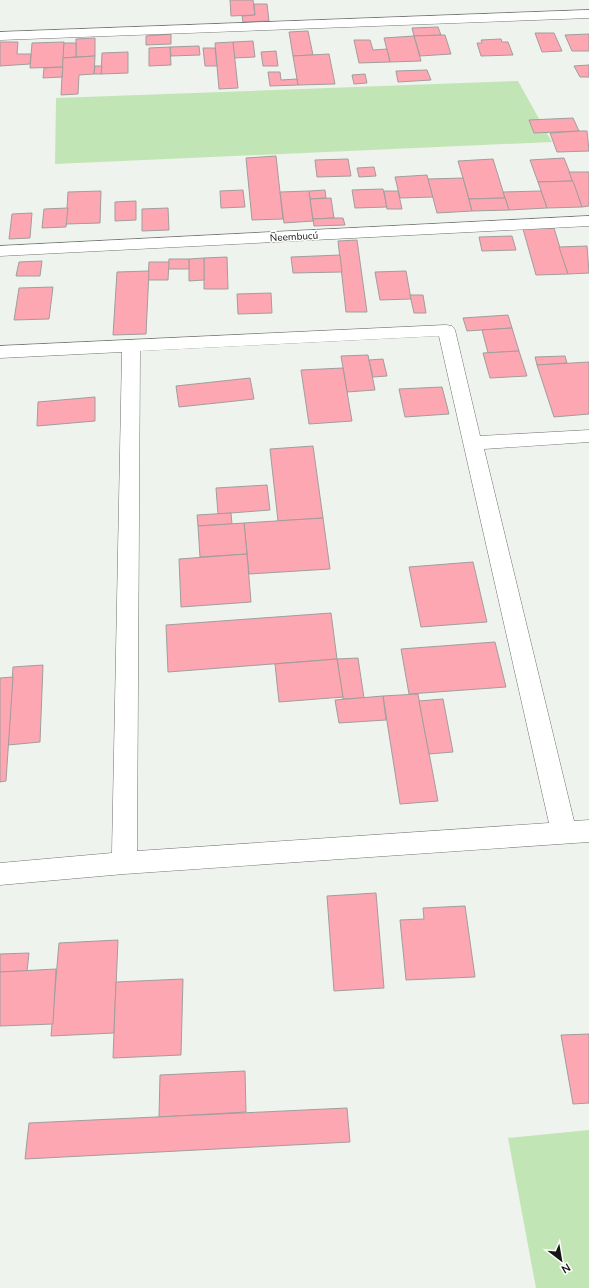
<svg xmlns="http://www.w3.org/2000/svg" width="589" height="1288" viewBox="0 0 589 1288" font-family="'Nunito Sans',sans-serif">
<rect width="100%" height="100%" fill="#eff3ee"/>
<g fill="#c2e5b5">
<polygon points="518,81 552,142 55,164 56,98"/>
<polygon points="589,1130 589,1288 536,1288 508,1138"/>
</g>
<g fill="#fca7b2" stroke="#a29d9d">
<polygon points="230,0 253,0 255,15 231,16"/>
<polygon points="254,4 267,4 269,21 243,22 242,16 255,15"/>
<polygon points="438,27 441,35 414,36 412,28"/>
<polygon points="308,31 313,55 293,56 289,32"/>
<polygon points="535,33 554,33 562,51 542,52"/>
<polygon points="171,34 171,44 146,45 146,36"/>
<polygon points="589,34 589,51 572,51 565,35"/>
<polygon points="445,35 451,54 420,56 414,36"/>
<polygon points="414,36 421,61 390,62 384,38"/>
<polygon points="95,38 95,56 76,57 76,39"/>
<polygon points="501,39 502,42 508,42 513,55 481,56 477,43 482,43 481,40"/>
<polygon points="354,40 370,40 373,50 387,49 390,62 359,63"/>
<polygon points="253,41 255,57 234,58 233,42"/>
<polygon points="0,42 18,42 17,54 31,54 30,64 0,66"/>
<polygon points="64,42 63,67 30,68 32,43"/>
<polygon points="233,42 238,88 219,89 215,43"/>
<polygon points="64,43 76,43 76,57 63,58"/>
<polygon points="199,46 200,55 171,56 170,47"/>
<polygon points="170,47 171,65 149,66 149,48"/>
<polygon points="203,48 215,48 217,66 205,66"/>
<polygon points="276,51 278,66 263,66 261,52"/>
<polygon points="128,52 128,73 101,74 102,53"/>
<polygon points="329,54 335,84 298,85 293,56"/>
<polygon points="95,56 94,74 79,75 78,94 61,95 63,58"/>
<polygon points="589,65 589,77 580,77 574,66"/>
<polygon points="95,66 102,66 101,74 94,74"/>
<polygon points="63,67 62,77 43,78 44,68"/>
<polygon points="427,70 431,80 398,82 396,71"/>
<polygon points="268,72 280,72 281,80 297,79 298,85 270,86"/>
<polygon points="365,74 367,83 354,84 352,75"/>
<polygon points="573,118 579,131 534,133 529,120"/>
<polygon points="579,131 587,131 589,151 557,152 550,133"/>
<polygon points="276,156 283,219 252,220 246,158"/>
<polygon points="564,158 573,181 538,182 530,160"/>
<polygon points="348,159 351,176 317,177 315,160"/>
<polygon points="493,159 505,198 469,199 458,161"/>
<polygon points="374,167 376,176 359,177 357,168"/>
<polygon points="569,172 589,172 589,206 582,207"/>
<polygon points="427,175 433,197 400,198 395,177"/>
<polygon points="463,178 472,211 437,213 428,179"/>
<polygon points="573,181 582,207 547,208 538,182"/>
<polygon points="383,189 387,207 355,208 352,190"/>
<polygon points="243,190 245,207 221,208 220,191"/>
<polygon points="325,190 326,198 310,199 309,191"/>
<polygon points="101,191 100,223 66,224 68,192"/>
<polygon points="309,191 313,221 284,223 280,192"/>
<polygon points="384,191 398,191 402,209 387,209"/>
<polygon points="541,191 547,208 509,210 503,192"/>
<polygon points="331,198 334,218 313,219 310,199"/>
<polygon points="505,198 509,210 472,211 469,199"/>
<polygon points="136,201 136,220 115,221 115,202"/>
<polygon points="68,208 66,227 42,228 44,209"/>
<polygon points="168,208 169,230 142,231 142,209"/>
<polygon points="32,213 30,238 9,239 12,214"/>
<polygon points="334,218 343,218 345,225 314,226 313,219"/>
<polygon points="554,228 568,274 536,275 523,229"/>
<polygon points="512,236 516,250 482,251 479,237"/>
<polygon points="357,240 367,312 346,312 338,241"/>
<polygon points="587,246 589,273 568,274 559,247"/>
<polygon points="340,255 342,272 293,273 291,257"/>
<polygon points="227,257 228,289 204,289 204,258"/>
<polygon points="204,258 204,280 189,281 189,259"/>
<polygon points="169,259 189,259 189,269 168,269"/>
<polygon points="42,261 40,276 16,276 19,262"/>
<polygon points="149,262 169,262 168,280 148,280"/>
<polygon points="149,271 146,334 113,335 117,272"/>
<polygon points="406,271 411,299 380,300 375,272"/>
<polygon points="53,287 49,319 14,320 19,288"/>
<polygon points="271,293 272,313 238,314 237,294"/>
<polygon points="410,295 423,295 426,313 414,313"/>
<polygon points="508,315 512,328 467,331 463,318"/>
<polygon points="512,328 519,351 488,353 482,330"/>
<polygon points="519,351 527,376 490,378 483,353"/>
<polygon points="368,355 375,390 347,392 341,356"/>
<polygon points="565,356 567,363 537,365 535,357"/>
<polygon points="383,359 387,376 373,377 369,360"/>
<polygon points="589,362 589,414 554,417 537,365"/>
<polygon points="343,368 352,421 309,424 301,370"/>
<polygon points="250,378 254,399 179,407 176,386"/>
<polygon points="442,387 449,414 405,417 399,389"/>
<polygon points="95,397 95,421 37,426 38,402"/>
<polygon points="313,446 323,518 278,521 270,449"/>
<polygon points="267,485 270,510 218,514 216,488"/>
<polygon points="231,513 232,524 198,526 197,515"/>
<polygon points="323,518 330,569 249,574 244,523"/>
<polygon points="244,523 247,554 200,557 198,526"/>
<polygon points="247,554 251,602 181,607 179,559"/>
<polygon points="473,562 487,622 421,627 409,567"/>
<polygon points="331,613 337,659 168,672 166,625"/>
<polygon points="495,642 506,687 409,694 401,649"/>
<polygon points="358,658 364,698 343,699 337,659"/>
<polygon points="337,659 343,697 279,702 275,664"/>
<polygon points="43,665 40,742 8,745 13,667"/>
<polygon points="13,677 6,781 0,782 0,678"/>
<polygon points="418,694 438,801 400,804 383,696"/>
<polygon points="383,696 386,720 339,723 335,700"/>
<polygon points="443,699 453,752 429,754 419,701"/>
<polygon points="376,893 384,988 334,991 327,896"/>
<polygon points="465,906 475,977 406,980 400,920 424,919 423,908"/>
<polygon points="118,940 114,1033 51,1036 59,943"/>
<polygon points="29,953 27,971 0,972 0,954"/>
<polygon points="56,969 53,1024 0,1026 0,972"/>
<polygon points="183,979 181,1055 113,1058 116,982"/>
<polygon points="589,1034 589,1103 573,1104 561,1035"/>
<polygon points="245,1071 246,1112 159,1117 160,1075"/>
<polygon points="347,1108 350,1142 25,1159 29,1123"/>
</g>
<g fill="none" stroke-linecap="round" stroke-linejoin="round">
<g stroke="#717370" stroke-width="1">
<g id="minor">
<polygon points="589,10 589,18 0,40 0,32"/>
<polygon points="589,216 589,226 0,256 0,246"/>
<path d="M446,325l6,1 3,4 25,106 109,-6v12l-105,7 90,372 15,-1v22l-465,32 -124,11v-22l112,-10 10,-501 -122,6v-12zM439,336l110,487 -412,28 3,-500z"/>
</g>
</g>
<use href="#minor" fill="#fff" fill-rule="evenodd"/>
</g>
<g text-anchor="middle" stroke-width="3" stroke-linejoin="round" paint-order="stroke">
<g font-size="10" fill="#161715" stroke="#fff">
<text transform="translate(294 236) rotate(-3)" y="4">Ñeembucú</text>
</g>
</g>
<g transform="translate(561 1260) rotate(149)" stroke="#ffffff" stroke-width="3" paint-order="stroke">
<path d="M0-3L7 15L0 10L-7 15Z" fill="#161715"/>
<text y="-6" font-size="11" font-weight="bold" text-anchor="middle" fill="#161715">N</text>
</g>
</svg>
